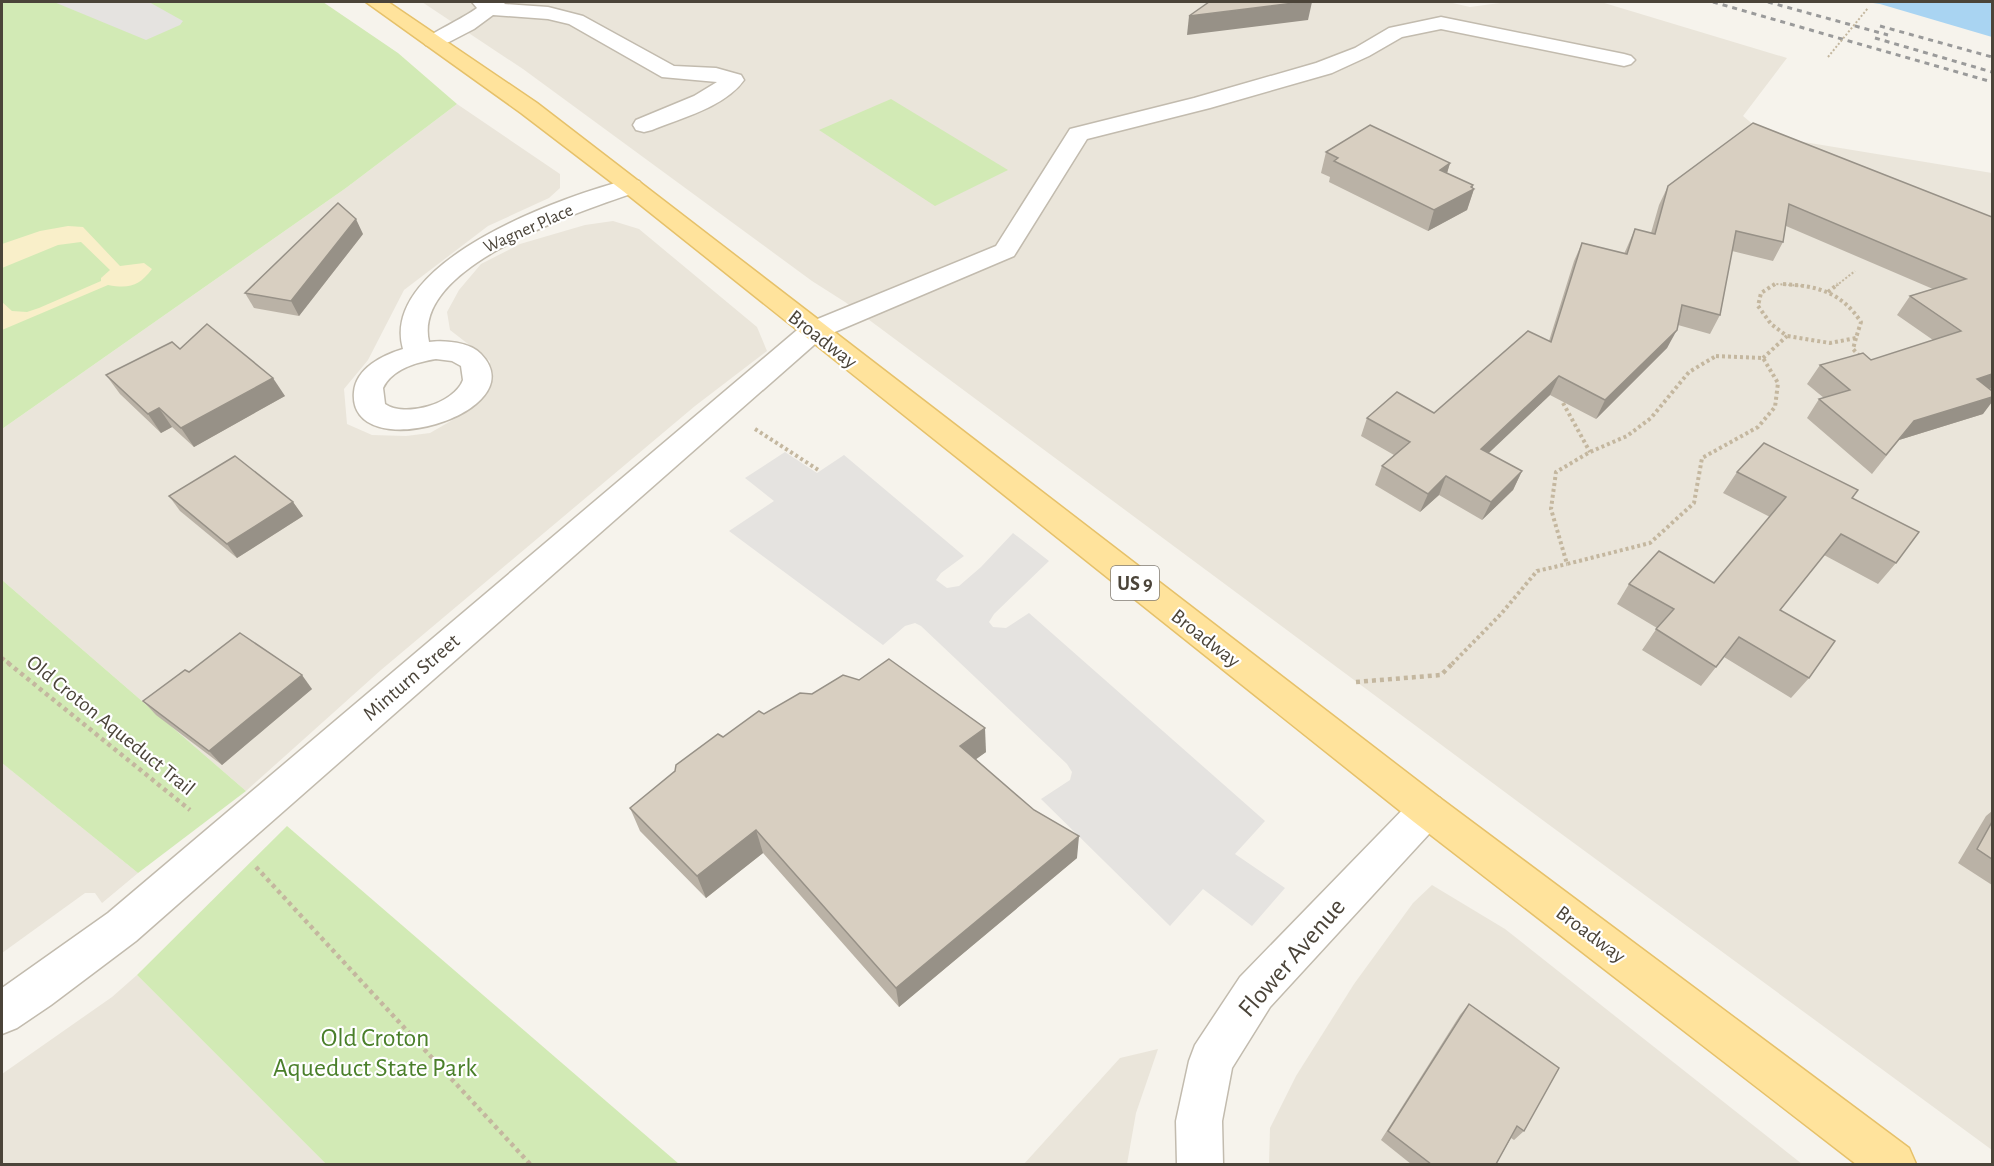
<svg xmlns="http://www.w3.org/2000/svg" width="1994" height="1166" viewBox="0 0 1994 1166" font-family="'Alegreya Sans',sans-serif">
<rect width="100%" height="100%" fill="#f6f3ec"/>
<g fill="#eae5da">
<polygon points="422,2 1448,2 1470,7 1507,2 1601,2 1787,58 1743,116 1767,136 1992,173 1992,1150 1552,827 845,302 812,281 523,69"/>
<polygon points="457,104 560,174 560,188 549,198 488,226 404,290 368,360 344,389 347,424 372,435 406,436 430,433 463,414 490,382 490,361 450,330 447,312 459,290 481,264 520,244 585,225 613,221 639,229 757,327 767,351 695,406 381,670 246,791 2,580 2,429 346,188"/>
<polygon points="2,763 138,873 102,903 95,893 85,893 2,953"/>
<polygon points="1432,885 1505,929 1802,1164 1269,1164 1270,1128 1296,1076 1354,984 1413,903"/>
<polygon points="137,975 326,1164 2,1164 2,1074 112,997"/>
<polygon points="1158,1049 1136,1113 1127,1164 1024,1164 1120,1058"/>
</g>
<g fill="#d2eab5">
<polygon points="2,2 323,2 398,53 457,104 346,188 2,429"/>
<polygon points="891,99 1008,170 935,206 819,130"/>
<polygon points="2,580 246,791 138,873 2,763"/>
<polygon points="287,826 679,1164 326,1164 137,975"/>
</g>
<path fill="#f9efc9" d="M68,226l15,1 37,39 24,-3 8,6c-13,17 -22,20 -44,16l-106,45v-28l10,9 15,1 12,-4 62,-27v-3l9,-8 -29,-28 -23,3 -56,23v-24l38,-13z"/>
<g fill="#e5e3e0">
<polygon points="54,2 149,2 183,21 180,25 146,40"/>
<polygon points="785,452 817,473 844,455 964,556 941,573 936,580 947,588 959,586 981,567 1013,533 1049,561 994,614 989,622 993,627 1006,628 1029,613 1265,821 1235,854 1285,888 1252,926 1203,889 1170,926 1041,799 1070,780 1072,772 1067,764 921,626 915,623 905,626 883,645 729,531 774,501 745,478"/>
</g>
<polygon fill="#a9d4f2" points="1866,2 1992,2 1992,37 1880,4"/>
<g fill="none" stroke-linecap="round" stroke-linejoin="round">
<g stroke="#c2bbae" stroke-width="3">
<g id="minor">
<path d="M472,2h34l-2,2 44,3 35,9 91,50 42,2 25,7 3,5c-19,27 -63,38 -92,50l-8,2 -8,-2 -3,-5 3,-5 58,-24 23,-14 -55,-5 -93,-53 -21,-5 -55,-4 -19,14 -25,13 -16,5 -7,-2 -3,-4c4,-6 43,-24 54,-33z"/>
<polygon points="1441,17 1624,54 1631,56 1635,60 1631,64 1624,66 1441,29 1402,37 1369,56 1332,73 1210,108 1087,139 1014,256 823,337 136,941 51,1005 17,1028 2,1034 2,988 108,913 803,325 996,246 1070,129 1194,98 1316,63 1355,48 1389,28"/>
<path d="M631,179l8,2 4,5 -4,5c-53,19 -228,73 -210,151 15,-2 41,0 52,12 57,59 -134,115 -127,38 2,-24 29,-37 49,-43 -25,-88 165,-155 228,-170zM436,359l16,2 9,5 2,14c-9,24 -58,38 -78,24l-2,-16c9,-19 34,-26 53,-29z"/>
<polygon points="1427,793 1440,798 1446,810 1440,822 1270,1007 1232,1068 1222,1121 1223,1164 1177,1164 1176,1121 1189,1061 1195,1045 1240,977 1414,798"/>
</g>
</g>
<g stroke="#e6c16a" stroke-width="3">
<polygon id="major" points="366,2 388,2 537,103 1440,798 1909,1148 1916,1164 1856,1164 1414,822 623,191 521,113"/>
</g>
<g stroke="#c4b79f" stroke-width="2" stroke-dasharray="2 2" stroke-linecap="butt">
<polyline points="1773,286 1776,284 1803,286"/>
<polyline points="1836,286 1855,271"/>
</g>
<g stroke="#c4b79f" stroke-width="4" stroke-dasharray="3 3" stroke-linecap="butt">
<polyline points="1775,284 1761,293 1758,306 1771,324 1787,336"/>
<path d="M1783,284c35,2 58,8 78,38l-5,16 -26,5 -43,-7"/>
<polyline points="1828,292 1838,284"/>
<polyline points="1856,338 1853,349 1861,358"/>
<polygon points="1716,356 1763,358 1778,383 1775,407 1758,427 1702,458 1694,503 1650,543 1567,564 1551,509 1556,472 1590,452 1627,436 1651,418 1689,372"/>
<polyline points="1763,358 1787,336"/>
<polyline points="1563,403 1590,452"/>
<polyline points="755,429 820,471"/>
<polyline points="2,658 10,664"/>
<polyline points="1452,664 1501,614 1537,571 1567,564"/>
</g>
<g stroke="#c4b79f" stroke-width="4.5" stroke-dasharray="4 4" stroke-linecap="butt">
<polyline points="8,663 190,810"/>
<polyline points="1356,682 1441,675 1453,663"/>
<polyline points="256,867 530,1164"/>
</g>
<use href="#minor" fill="#fff" fill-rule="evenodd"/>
<use href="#major" fill="#ffe39c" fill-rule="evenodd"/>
<g stroke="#9a9a9a" stroke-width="3" stroke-dasharray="5 5" stroke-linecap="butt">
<polyline points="1713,2 1992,82"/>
<polyline points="1768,2 1888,35"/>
<polyline points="1880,26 1992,57"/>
<polyline points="1875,38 1992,72"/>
</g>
<polyline stroke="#c4b79f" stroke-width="2" stroke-dasharray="2 2" stroke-linecap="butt" points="1828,57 1868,8"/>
</g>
<g fill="#bab2a6">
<polygon points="1326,152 1450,163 1447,173 1473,185 1472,188 1474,189 1467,210 1428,231 1329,182 1330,177 1321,173"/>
<polygon points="1668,186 1992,217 1992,388 1990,389 1983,414 1899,440 1872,474 1807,418 1819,399 1824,398 1807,384 1820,365 1871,360 1933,340 1897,315 1910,296 1933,289 1786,226 1783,242 1773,261 1732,251 1720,315 1710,334 1678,325 1667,348 1596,419 1550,395 1488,453 1522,471 1513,490 1482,520 1439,495 1420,512 1375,485 1382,466 1394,455 1361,436 1367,418 1434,413 1549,341 1574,261 1582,243 1624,254 1635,229 1651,233 1659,205"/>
<polygon points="363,234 299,316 254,308 245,293"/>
<polygon points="180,349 285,396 194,447 172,427 161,433 120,394 106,375"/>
<polygon points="1737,472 1852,498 1896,563 1878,584 1824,555 1780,610 1809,678 1791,698 1724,657 1701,686 1642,650 1657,628 1617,604 1629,584 1714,583 1770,517 1723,493"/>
<polygon points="169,496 293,502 303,516 237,558 180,511"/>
<polygon points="189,672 312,689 222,765 156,715 143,701"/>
<polygon points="764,714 986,752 976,759 1077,858 899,1007 763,853 706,898 640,831 630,808 723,737"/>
<polygon points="1992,811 1992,885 1958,863 1986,816"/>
<polygon points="1469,1004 1524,1131 1514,1140 1511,1138 1496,1164 1411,1164 1381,1140 1460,1015"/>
</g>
<g fill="#979187">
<polygon points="1302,2 1312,2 1308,20 1187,35 1189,16"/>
<polygon points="1450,163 1444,183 1440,170"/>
<polygon points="1473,185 1472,190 1474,189 1467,210 1428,231 1434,210"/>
<polygon points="356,219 363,234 299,316 291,301"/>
<polygon points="1677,330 1667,348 1596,419 1605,400"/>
<polygon points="1992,374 1992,388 1962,398 1977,379"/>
<polygon points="1559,376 1550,395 1473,468 1481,449"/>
<polygon points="273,378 285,396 194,447 181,428"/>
<polygon points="1992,397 1992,402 1983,414 1899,440 1872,474 1914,421"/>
<polygon points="159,408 172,427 161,433 148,414"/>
<polygon points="1522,471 1513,490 1482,520 1491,502"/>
<polygon points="1446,476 1439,495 1420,512 1428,494"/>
<polygon points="293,502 303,516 237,558 227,544"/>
<polygon points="302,675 312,689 222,765 209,751"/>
<polygon points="985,728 986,752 961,770 960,746"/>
<polygon points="756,830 763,853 706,898 697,876"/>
<polygon points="1079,836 1077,858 899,1007 896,988"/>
</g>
<g fill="#d8cfc1" stroke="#979187" stroke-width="1.5">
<polygon points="1209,2 1302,2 1189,16"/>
<polygon points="1753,123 1992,217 1992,374 1977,379 1992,391 1992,397 1914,421 1886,455 1819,399 1850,390 1820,365 1863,353 1871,360 1961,331 1910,296 1966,279 1789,204 1783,242 1736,231 1720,315 1682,305 1677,330 1605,400 1559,376 1481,449 1522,471 1491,502 1446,476 1428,494 1382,466 1410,442 1367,418 1397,392 1434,413 1528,331 1551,342 1582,243 1627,254 1635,229 1655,234 1668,186"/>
<polygon points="1370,125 1450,163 1440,170 1473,185 1471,187 1474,189 1434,210 1334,161 1338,158 1326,152"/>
<polygon points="338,203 356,219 291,301 245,293"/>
<polygon points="207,324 273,378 181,428 159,408 148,414 106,375 172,342 180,349"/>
<polygon points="1764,443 1858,490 1852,498 1919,532 1896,563 1841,534 1780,610 1835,641 1809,678 1739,637 1716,667 1656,629 1674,609 1629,584 1659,551 1714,583 1786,497 1737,472"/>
<polygon points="235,456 293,502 227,544 169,496"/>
<polygon points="240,633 302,675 209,751 143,701 185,670 189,672"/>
<polygon points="889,659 985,728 960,746 1034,810 1079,836 896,988 756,830 697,876 630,808 675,771 676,765 718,734 723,737 759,711 764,714 800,693 812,694 843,675 859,680"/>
<polygon points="1992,822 1992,859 1977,849"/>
<polygon points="1469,1004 1559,1068 1524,1131 1517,1126 1496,1164 1431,1164 1388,1131"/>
</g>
<g text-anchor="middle" stroke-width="4.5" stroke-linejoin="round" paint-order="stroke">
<g font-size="18" fill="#4b4439" stroke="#fff">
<text transform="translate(528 228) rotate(-24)" y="6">Wagner Place</text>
</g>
<rect fill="#fff" stroke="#817c74" stroke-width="1.5" x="1111" y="566" width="48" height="34" rx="4.5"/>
<g font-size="20" font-weight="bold" fill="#4b4439">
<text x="1135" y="590">US 9</text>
</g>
<g font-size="21" fill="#4b4439" stroke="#fff">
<text transform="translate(823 339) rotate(38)" y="7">Broadway</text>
<text transform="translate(1206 638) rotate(38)" y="7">Broadway</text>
<text transform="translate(411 677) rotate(-41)" y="7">Minturn Street</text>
<text transform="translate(111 725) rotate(39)" y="7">Old Croton Aqueduct Trail</text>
<text transform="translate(1591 934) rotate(37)" y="7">Broadway</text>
</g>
<g font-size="26" fill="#4b4439" stroke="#fff">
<text transform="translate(1291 957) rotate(-49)" y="9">Flower Avenue</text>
</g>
<g font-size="26" fill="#4a7f2a" stroke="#fff">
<text x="375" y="1046">Old Croton<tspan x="375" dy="30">Aqueduct State Park</tspan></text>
</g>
</g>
<rect width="1994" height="1166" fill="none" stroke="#4b4439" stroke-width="6"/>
</svg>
